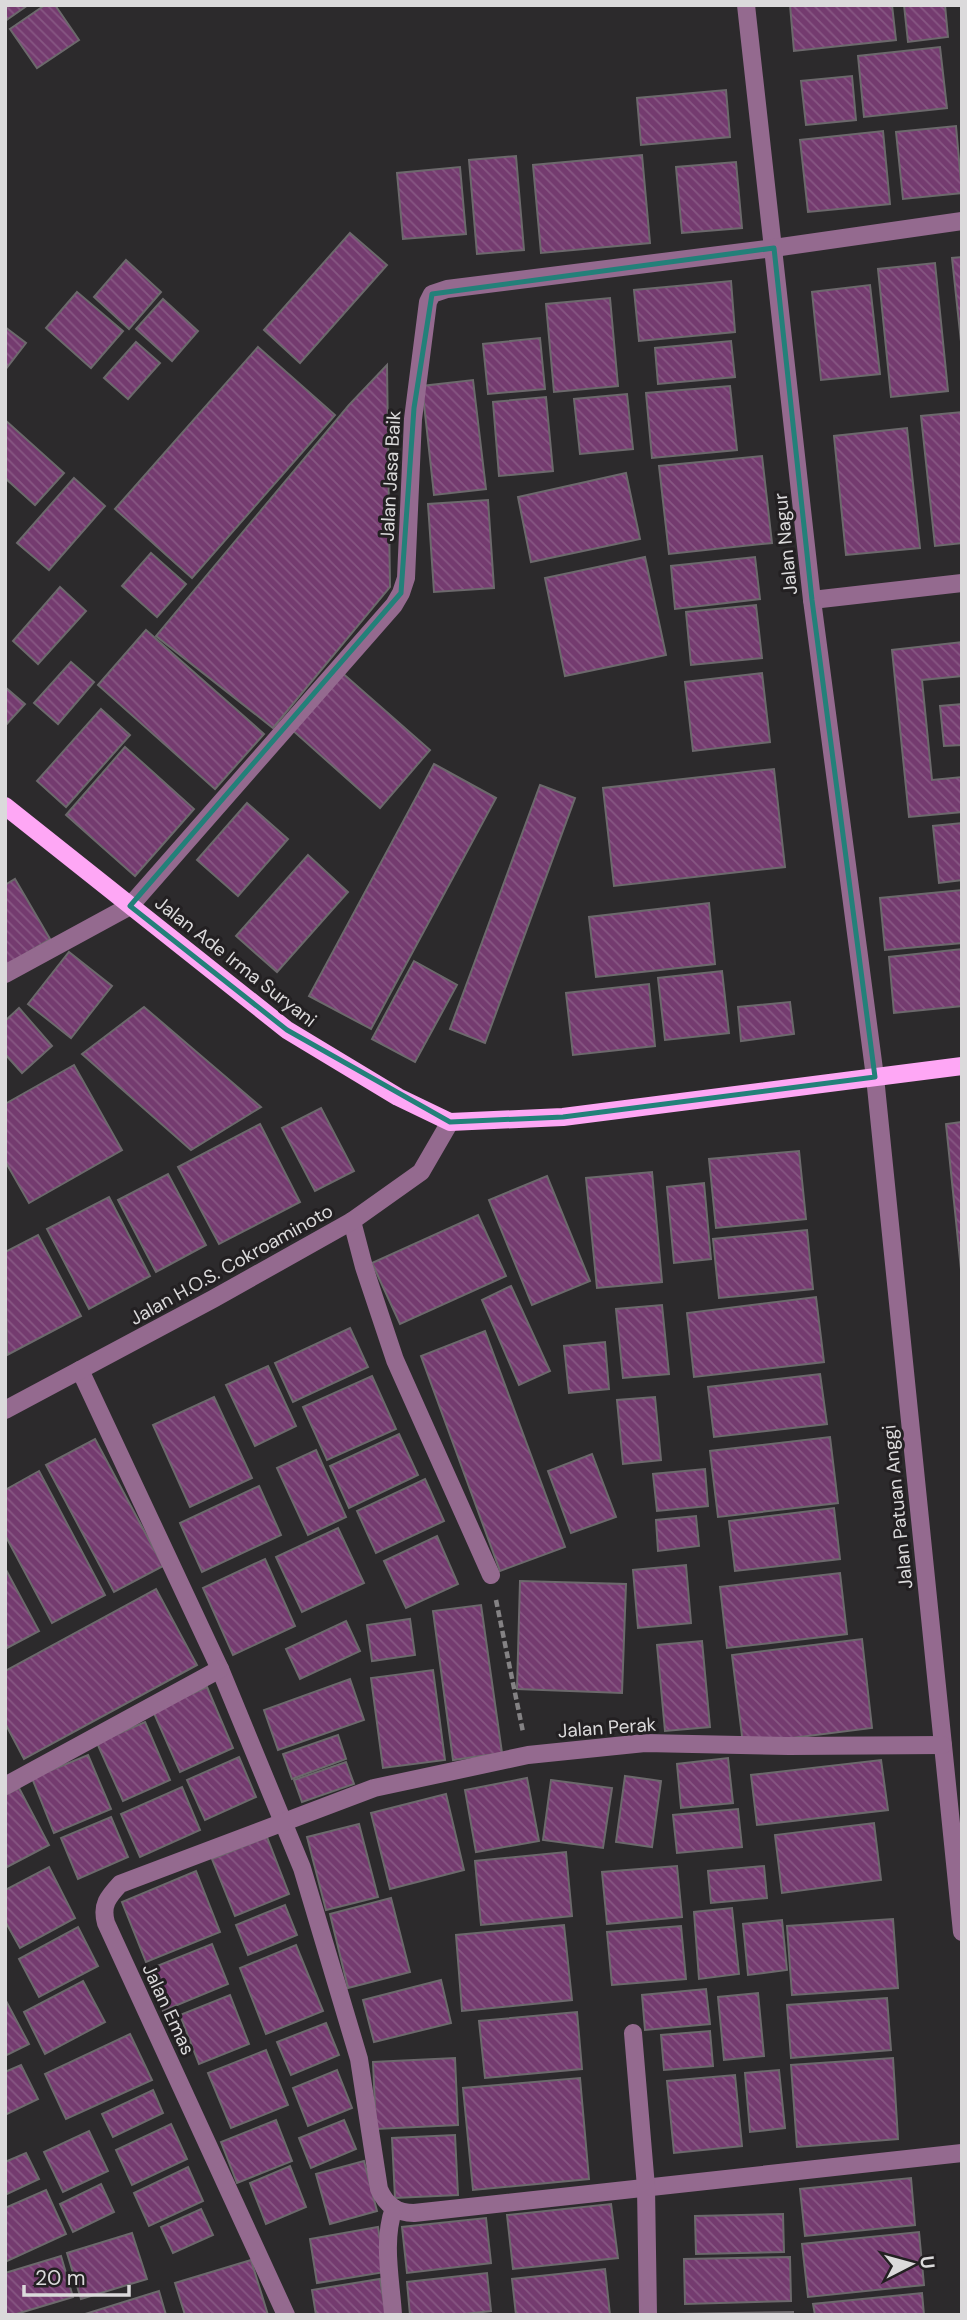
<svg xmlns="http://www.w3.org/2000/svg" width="967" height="2320" viewBox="0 0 967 2320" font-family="'DM Sans',sans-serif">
<defs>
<pattern id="building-back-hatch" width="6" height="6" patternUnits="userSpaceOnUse" patternTransform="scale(1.75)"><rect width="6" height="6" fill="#743b6f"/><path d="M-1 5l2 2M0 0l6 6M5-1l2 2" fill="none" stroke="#875783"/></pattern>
</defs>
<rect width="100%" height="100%" fill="#2c2a2c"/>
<g fill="url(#building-back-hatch)" stroke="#6c696c" stroke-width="2">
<polygon points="5,5 28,5 5,21"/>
<polygon points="45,5 55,5 79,40 37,68 10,29"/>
<polygon points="790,5 892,5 896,40 794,51"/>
<polygon points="904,5 945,5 948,37 908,42"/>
<polygon points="940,47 947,108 864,117 858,56"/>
<polygon points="852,76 856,120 806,125 801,81"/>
<polygon points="726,90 730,137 641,145 637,98"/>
<polygon points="956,126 962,193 903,199 896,132"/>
<polygon points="883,131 890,204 808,212 800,140"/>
<polygon points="642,155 650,243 541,253 533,165"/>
<polygon points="516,156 524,250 477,254 469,160"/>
<polygon points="736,162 742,228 682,233 676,167"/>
<polygon points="460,167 466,234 403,239 397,173"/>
<polygon points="350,233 387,265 300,363 264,330"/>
<polygon points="962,257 962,351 952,258"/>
<polygon points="126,260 161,292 129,329 94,297"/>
<polygon points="935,263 948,391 891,397 878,269"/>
<polygon points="731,281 735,332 639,341 634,290"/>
<polygon points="870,285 880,374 821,380 812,292"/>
<polygon points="77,292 123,331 91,368 46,328"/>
<polygon points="610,298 618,386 554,392 546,304"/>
<polygon points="163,299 198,331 172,361 136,329"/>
<polygon points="5,327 26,343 5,370"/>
<polygon points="540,338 545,389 488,394 483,344"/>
<polygon points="731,341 735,377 658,384 655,348"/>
<polygon points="136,342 160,363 128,399 104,378"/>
<polygon points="258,347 335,415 192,578 115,509"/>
<polygon points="387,365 390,587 273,728 156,636 349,405"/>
<polygon points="473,380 486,489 434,495 422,386"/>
<polygon points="730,386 737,450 652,458 646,393"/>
<polygon points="627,394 633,449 580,454 574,399"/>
<polygon points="546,397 553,471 499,476 493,402"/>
<polygon points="962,412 962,543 935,546 921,416"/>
<polygon points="5,420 64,473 35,505 5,478"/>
<polygon points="907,428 920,548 846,555 834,436"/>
<polygon points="762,456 772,543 669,554 659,466"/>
<polygon points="626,473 640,539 531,562 518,497"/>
<polygon points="74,478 105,506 49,570 17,543"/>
<polygon points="488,500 494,588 434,592 428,504"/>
<polygon points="151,553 186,584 157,617 122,586"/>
<polygon points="645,557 666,655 565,676 545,578"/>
<polygon points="755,557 760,599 675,609 671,566"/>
<polygon points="60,587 86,611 38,664 13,641"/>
<polygon points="756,605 762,658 691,665 686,612"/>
<polygon points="146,630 264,734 215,789 98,685"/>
<polygon points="962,642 962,676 922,680 932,780 962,777 962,812 909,817 892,650"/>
<polygon points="71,662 94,682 58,724 34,703"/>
<polygon points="340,671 430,750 380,808 290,728"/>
<polygon points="762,673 770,742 693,751 685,682"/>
<polygon points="5,687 25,704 5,726"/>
<polygon points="962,704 962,745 944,746 940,706"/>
<polygon points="101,709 130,735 66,807 37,781"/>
<polygon points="125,747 194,809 135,876 66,815"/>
<polygon points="434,764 496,798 371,1029 309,996"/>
<polygon points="774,769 785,867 614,886 603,788"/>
<polygon points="540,785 575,798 485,1043 450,1029"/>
<polygon points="247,803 288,839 238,896 197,860"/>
<polygon points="962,823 962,880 939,883 933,826"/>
<polygon points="308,855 348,892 277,972 236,936"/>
<polygon points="15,879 50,939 5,966 5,885"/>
<polygon points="962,890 962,943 885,950 880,898"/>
<polygon points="709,903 715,964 596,977 589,917"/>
<polygon points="962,949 962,1006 894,1013 889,957"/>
<polygon points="69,952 112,986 71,1038 28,1004"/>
<polygon points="414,961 457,985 415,1062 372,1039"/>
<polygon points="722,971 729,1033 665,1040 658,978"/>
<polygon points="649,984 655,1046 573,1055 566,993"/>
<polygon points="790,1002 794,1034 741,1041 738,1007"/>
<polygon points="144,1007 261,1107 191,1150 82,1054"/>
<polygon points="19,1008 52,1046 22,1073 5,1054 5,1021"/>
<polygon points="74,1065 122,1150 29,1203 5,1161 5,1104"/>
<polygon points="321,1108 354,1171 315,1191 282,1128"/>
<polygon points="962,1122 962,1279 946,1124"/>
<polygon points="260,1124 300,1202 219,1244 178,1167"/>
<polygon points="799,1151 806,1219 716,1228 709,1159"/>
<polygon points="652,1172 662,1282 597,1288 586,1178"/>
<polygon points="168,1174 206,1245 156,1272 118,1200"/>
<polygon points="547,1176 590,1281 532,1305 489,1200"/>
<polygon points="704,1183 711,1259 674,1263 667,1187"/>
<polygon points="109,1197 150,1276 89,1309 47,1229"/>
<polygon points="478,1215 506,1276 400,1324 372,1263"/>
<polygon points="807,1230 813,1289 719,1298 713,1239"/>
<polygon points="38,1235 81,1316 7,1355 5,1252"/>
<polygon points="511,1286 550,1371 519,1385 482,1300"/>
<polygon points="816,1297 824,1362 694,1377 687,1313"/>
<polygon points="662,1305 669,1374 623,1378 616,1309"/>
<polygon points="350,1328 368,1367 293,1402 275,1363"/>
<polygon points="485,1331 565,1547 500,1571 421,1356"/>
<polygon points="605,1342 609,1389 569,1393 564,1346"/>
<polygon points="268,1366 296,1426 255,1446 226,1385"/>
<polygon points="820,1374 827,1424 714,1437 708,1387"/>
<polygon points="372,1376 396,1429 327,1460 303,1407"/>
<polygon points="214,1397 252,1478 190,1507 153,1425"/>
<polygon points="655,1397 661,1460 623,1464 617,1400"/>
<polygon points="399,1434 418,1475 349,1508 330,1466"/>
<polygon points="830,1437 838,1503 718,1517 710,1451"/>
<polygon points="95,1439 163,1566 114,1592 46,1465"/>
<polygon points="316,1450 346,1517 308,1535 277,1468"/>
<polygon points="592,1454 616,1517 571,1533 548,1471"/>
<polygon points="705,1469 708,1506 657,1511 653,1474"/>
<polygon points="39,1471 105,1595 52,1623 5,1535 5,1490"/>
<polygon points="425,1479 444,1521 376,1553 357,1511"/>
<polygon points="259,1486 281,1535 202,1572 180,1523"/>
<polygon points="834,1508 840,1559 735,1571 729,1521"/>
<polygon points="696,1516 699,1546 658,1551 656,1520"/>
<polygon points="338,1528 364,1583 302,1612 276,1557"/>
<polygon points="437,1536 458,1584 406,1608 384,1561"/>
<polygon points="265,1559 295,1626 233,1655 203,1588"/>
<polygon points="686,1565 691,1623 638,1628 633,1570"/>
<polygon points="5,1568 39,1631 5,1649"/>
<polygon points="840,1573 847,1634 727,1648 720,1587"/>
<polygon points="520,1581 626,1584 622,1693 517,1689"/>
<polygon points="156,1589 197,1665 24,1759 5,1723 5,1671"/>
<polygon points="481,1605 502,1753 453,1760 433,1611"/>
<polygon points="410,1619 415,1655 372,1661 367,1625"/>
<polygon points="346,1621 360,1651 300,1679 286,1649"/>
<polygon points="862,1639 872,1728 743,1744 732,1655"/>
<polygon points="702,1641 710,1727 665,1731 657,1645"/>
<polygon points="433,1670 445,1760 383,1768 371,1678"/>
<polygon points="350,1679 364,1720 278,1750 264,1710"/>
<polygon points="207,1687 233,1748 180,1772 153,1711"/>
<polygon points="145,1722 170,1780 123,1801 97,1743"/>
<polygon points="338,1735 346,1759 292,1779 283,1754"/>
<polygon points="88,1755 111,1809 54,1833 32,1778"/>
<polygon points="239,1757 256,1797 205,1820 187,1780"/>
<polygon points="728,1758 733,1803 681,1808 677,1764"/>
<polygon points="881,1760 888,1810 757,1825 751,1775"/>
<polygon points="346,1762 354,1784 302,1802 294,1780"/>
<polygon points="625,1776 661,1781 652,1847 616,1842"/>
<polygon points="527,1778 539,1841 476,1852 465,1790"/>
<polygon points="551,1780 612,1788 603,1848 543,1840"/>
<polygon points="182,1787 200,1830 140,1857 121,1814"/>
<polygon points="19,1788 49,1845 5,1868 5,1795"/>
<polygon points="446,1794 464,1870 390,1889 371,1813"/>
<polygon points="738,1809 742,1847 677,1853 673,1815"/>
<polygon points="111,1817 128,1857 78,1879 61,1838"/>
<polygon points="874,1823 881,1880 782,1893 775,1835"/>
<polygon points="359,1824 378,1897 326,1910 307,1837"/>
<polygon points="267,1837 289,1894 235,1916 212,1859"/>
<polygon points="566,1852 572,1916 481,1925 475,1861"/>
<polygon points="677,1866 682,1917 607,1924 602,1872"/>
<polygon points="764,1866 767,1898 711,1903 708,1871"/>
<polygon points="49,1867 75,1918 20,1948 5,1921 5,1890"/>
<polygon points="196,1871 220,1932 146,1962 122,1902"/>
<polygon points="391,1898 410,1972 348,1988 330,1914"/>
<polygon points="285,1905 297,1935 248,1955 236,1925"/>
<polygon points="732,1908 739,1974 699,1979 694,1912"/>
<polygon points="893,1919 898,1988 792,1995 787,1926"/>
<polygon points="782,1920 787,1970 748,1975 743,1924"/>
<polygon points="564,1925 572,2000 462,2011 456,1935"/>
<polygon points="681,1926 686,1979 612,1985 607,1932"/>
<polygon points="78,1927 98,1966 39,1997 19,1959"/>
<polygon points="212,1944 228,1984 163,2011 147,1970"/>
<polygon points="296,1945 323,2011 266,2034 240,1968"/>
<polygon points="441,1980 451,2023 374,2042 363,2000"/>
<polygon points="83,1981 105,2022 45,2054 24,2012"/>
<polygon points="706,1989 710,2024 645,2030 642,1995"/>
<polygon points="758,1993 764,2056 724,2060 718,1997"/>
<polygon points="230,1995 249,2044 199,2064 180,2015"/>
<polygon points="887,1998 891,2050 791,2058 787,2005"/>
<polygon points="5,1999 29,2044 5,2056"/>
<polygon points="577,2012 582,2069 485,2078 479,2021"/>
<polygon points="326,2023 339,2055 291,2075 277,2042"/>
<polygon points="710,2031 713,2066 664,2070 661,2035"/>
<polygon points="130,2034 152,2080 66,2119 45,2074"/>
<polygon points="266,2050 288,2105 231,2128 208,2073"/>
<polygon points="455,2058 458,2125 376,2129 373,2062"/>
<polygon points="893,2058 898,2139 797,2147 791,2065"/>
<polygon points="21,2065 38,2099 5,2115 5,2072"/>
<polygon points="337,2070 352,2108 308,2126 293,2088"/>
<polygon points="779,2070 785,2128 750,2132 745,2073"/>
<polygon points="735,2075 742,2146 674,2153 667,2081"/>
<polygon points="580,2078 589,2179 473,2190 463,2088"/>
<polygon points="153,2090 163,2113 113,2137 102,2114"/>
<polygon points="276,2120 292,2161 237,2183 221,2142"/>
<polygon points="344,2120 356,2149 311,2168 299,2138"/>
<polygon points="171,2124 187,2159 132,2185 116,2150"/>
<polygon points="89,2131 108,2171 63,2192 44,2152"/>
<polygon points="455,2135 458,2195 395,2198 392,2138"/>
<polygon points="26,2153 39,2179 5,2195 5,2162"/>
<polygon points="364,2161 377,2211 330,2224 316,2174"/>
<polygon points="290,2166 306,2207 266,2224 250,2183"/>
<polygon points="188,2167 203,2201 149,2226 134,2193"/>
<polygon points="911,2178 915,2225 805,2236 800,2189"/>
<polygon points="101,2184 114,2212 73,2232 60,2204"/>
<polygon points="46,2190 66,2234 5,2262 5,2208"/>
<polygon points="611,2204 618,2258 513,2269 507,2215"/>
<polygon points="201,2209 213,2235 173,2253 161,2227"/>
<polygon points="783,2214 784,2252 696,2254 695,2216"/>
<polygon points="486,2218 491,2263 407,2273 402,2227"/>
<polygon points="378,2227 385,2272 317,2283 310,2239"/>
<polygon points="919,2232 924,2285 808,2297 802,2244"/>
<polygon points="132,2233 147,2279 81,2299 67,2253"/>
<polygon points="61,2256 73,2297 13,2315 5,2315 5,2273"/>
<polygon points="790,2257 791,2301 685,2304 684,2259"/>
<polygon points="251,2260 268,2315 185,2315 175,2283"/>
<polygon points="605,2269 610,2315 516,2315 512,2279"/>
<polygon points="487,2273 491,2311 456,2315 410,2315 407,2282"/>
<polygon points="380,2279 386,2315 316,2315 312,2290"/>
<polygon points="159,2291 166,2315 82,2315"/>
<polygon points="922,2293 924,2315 815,2315 813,2304"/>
<polygon points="793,2312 793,2315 674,2314"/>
</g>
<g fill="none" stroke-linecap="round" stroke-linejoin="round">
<polyline stroke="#848284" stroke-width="4.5" stroke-dasharray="7 3.5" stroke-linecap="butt" points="496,1600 523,1732"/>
<g stroke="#946a8f" stroke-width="18">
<polyline points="746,5 812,600 875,1077 962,1932"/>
<polyline points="812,600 962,583"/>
<polyline points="5,974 130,906 394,605 401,593 406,578 413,419 428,302 432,294 447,289 774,248 962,221"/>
<polyline points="352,1221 364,1267 395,1360 491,1575"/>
<path d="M80,1370l140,299 82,199 57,191 20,130c7,16 17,24 35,24l548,-60"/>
<polyline points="5,1410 213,1299 352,1221 421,1172 450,1122"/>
<polyline points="5,1786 220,1669"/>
<polyline points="633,2033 646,2187 648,2315"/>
<path d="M286,2315l-180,-392c-5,-18 2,-26 14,-39l254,-96 154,-33 117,-12 144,3 154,-1"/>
<path d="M393,2315c-2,-34 -11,-74 1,-107"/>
</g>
<polyline stroke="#fea7f5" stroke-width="18" points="5,806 287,1030 398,1097 450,1122 563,1117 962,1066"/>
</g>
<path fill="none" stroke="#238079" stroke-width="5" stroke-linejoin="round" d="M774,248l38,352 63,477 -312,40 -113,5 -163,-92 -157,-124 271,-313 13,-185 18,-114z"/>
<g text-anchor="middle" stroke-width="6" stroke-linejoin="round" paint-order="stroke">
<g font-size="19" fill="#dbdadb" stroke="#232022">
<text transform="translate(390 476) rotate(-87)" y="7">Jalan Jasa Baik</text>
<text transform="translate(785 544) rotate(-96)" y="7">Jalan Nagur</text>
<text transform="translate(236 961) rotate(38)" y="7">Jalan Ade Irma Suryani</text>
<text transform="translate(231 1264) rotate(-29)" y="7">Jalan H.O.S. Cokroaminoto</text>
<text transform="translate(897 1507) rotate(-96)" y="7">Jalan Patuan Anggi</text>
<text transform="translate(607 1727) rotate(-4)" y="7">Jalan Perak</text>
<text transform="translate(169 2009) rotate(65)" y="7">Jalan Emas</text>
</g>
</g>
<rect width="967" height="2320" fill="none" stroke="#dbdadb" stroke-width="14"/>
<g transform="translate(911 2264) rotate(84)" stroke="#232022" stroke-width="5" paint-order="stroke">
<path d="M0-5L12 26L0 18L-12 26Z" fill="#dbdadb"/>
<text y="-10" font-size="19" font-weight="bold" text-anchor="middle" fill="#dbdadb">U</text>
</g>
<path d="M24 2285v10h105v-10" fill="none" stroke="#dbdadb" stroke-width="3.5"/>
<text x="35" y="2285" font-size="21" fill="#dbdadb" stroke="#232022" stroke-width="5" paint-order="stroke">20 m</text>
</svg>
